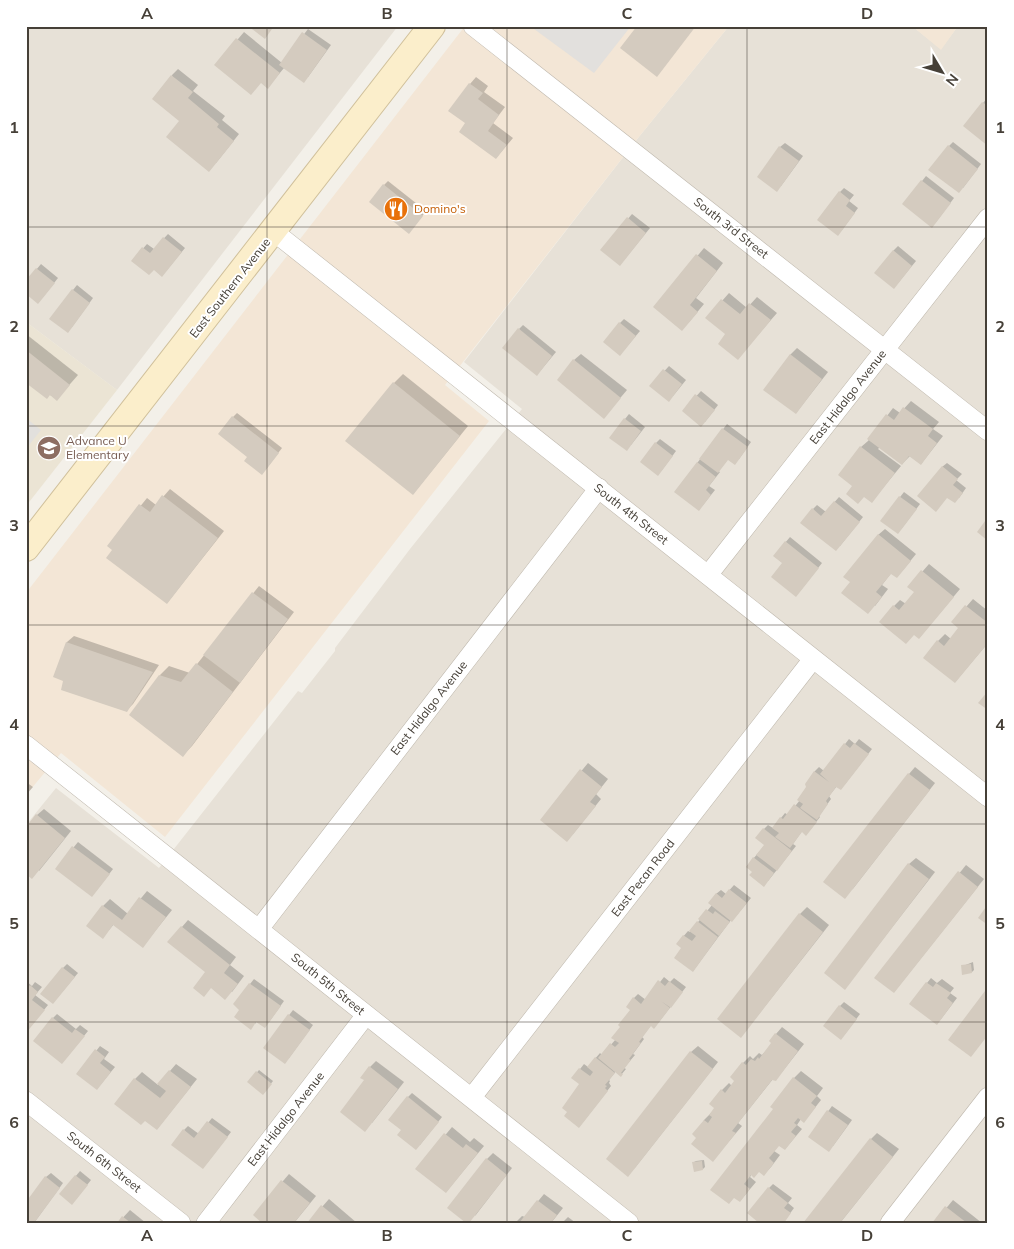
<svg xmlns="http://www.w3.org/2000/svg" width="1014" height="1249" viewBox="0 0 1014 1249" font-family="Mulish,sans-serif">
<rect width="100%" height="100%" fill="#f3f0e9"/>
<g fill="#e7e1d7">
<polygon points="26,26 398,26 117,390 26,322"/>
<polygon points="729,26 912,26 941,49 958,26 988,26 988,1223 26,1223 26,825 56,788 159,868 298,691 302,693 335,651 335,648 410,549 522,409 464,362 638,138"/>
</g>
<g fill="#f3e6d6">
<polygon points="465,26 729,26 638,138 445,385 489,421 165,837 61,753 26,795 26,593"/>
<polygon points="912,26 958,26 941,50"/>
</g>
<polygon fill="#ebe4d4" points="26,322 117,390 26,506"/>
<g fill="#e2e0dd">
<polygon points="530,26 631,26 594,73"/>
<polygon points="26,418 41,430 26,449"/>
</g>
<g fill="#0003">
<polygon points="308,29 331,45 308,77 284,68 274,80 261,82 216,65 244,32 282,63"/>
<polygon points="178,69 198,85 193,91 225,116 222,120 239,134 216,163 181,120 172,75"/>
<polygon points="476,77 488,86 484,92 505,107 493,123 513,138 496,158 467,123 470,84"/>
<polygon points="987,98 988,99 988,144 965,126"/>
<polygon points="953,142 981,164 963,188 949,146"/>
<polygon points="785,143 803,156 781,186 780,147"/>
<polygon points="926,176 954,198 936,222 904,204"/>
<polygon points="388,181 426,211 413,228 384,185"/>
<polygon points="844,188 854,195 849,201 858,208 842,230 840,192"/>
<polygon points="632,214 650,228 624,260 602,250"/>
<polygon points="168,234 185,248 166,271 132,261 147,244 154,249"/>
<polygon points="898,246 916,261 898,283 893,251"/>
<polygon points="704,248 723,263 696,298 704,304 689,322 655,307"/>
<polygon points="41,264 58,278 42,298 26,282"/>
<polygon points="77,285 93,298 72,327 73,290"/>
<polygon points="729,293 747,308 757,297 777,313 738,358 727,334 707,318"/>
<polygon points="624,319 640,331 624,350 620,323"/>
<polygon points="523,325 556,352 541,370 519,329"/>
<polygon points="26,334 78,375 57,399 26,381"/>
<polygon points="797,348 828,372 796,413 790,355"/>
<polygon points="581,354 627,390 610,410 574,360"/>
<polygon points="669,366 686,380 673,396 651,386"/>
<polygon points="403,374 468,426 413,494 394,383"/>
<polygon points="701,391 718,405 705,422 683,411"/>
<polygon points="911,401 939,422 933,429 943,436 921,464 910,456 902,464 880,447 878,449 901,466 872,501 854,486 861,447 868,441 893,408 900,413"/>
<polygon points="237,413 282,448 266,469 249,457 233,417"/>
<polygon points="629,414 645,427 631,445 625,419"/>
<polygon points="727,424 751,442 739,459 728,459 718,471 720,472 709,486 715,490 703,505 675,492"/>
<polygon points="660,439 676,451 662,470 656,443"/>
<polygon points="947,463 962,474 956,480 966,488 959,498 942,467"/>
<polygon points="170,489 224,531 167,603 109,545 147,498 156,505"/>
<polygon points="904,492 920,504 902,528 882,520"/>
<polygon points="839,497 863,517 840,546 813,509 817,505 826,512"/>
<polygon points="885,529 916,554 903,570 892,572 882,585 888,589 875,606 851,582 878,535"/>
<polygon points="790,537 822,563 800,591 783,563 774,556"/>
<polygon points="929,564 960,589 919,638 894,606 900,600 906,604 916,592 909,587"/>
<polygon points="259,586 294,612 192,746 183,755 160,675 169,666 190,673"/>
<polygon points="973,599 988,611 988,643 955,682 938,641 945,634 951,639 960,628 953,622"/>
<polygon points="74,636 159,665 133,704 126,711 55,676 67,642"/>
<polygon points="849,739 855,744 859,739 872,749 845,784 837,786 829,796 831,799 819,816 820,817 810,830 802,831 793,844 796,846 768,881 747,866 765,845 764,829 768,825 773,828 785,813 788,815 800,800 808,787 806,784 815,771 819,767 824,771"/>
<polygon points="588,763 608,779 596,794 601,799 573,834 541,820"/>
<polygon points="915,767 935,783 852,890 909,774"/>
<polygon points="26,782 33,787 26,795"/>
<polygon points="44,809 71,831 39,871 30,843 37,815"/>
<polygon points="78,842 113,869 96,891 57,868"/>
<polygon points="916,858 935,872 845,988 909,864"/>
<polygon points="966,865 984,879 894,992 876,977"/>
<polygon points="734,885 751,898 736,916 731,920 693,971 683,948 677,944 688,931 690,932 712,905 716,894 721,890 726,894"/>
<polygon points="147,891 172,910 143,946 114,924 109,930 103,906 110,899 128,914"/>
<polygon points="807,907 829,925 747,1029 800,914"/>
<polygon points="188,920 236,957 230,965 244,976 232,992 169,942"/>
<polygon points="973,962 974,970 972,972 963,966"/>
<polygon points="67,964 78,973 57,998 63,968"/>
<polygon points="664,977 670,982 674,978 686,987 658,1023 651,1025 642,1037 644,1039 633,1054 635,1055 624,1068 626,1069 621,1075 616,1071 609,1080 610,1081 609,1083 611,1086 583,1122 581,1084 573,1078 584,1064 588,1067 600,1053 602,1055 616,1039 631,1010 634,998 638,994 646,1000"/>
<polygon points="931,978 937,983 942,979 954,988 950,993 957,998 941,1019 911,1003"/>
<polygon points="254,979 284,1001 269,1022 257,1021 255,1024 234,1004"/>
<polygon points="26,981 32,986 35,982 42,987 35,995 48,1005 26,1032"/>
<polygon points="844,1002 860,1014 845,1034 840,1006"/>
<polygon points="293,1010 313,1025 289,1058 264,1048"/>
<polygon points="57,1014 76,1029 80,1025 88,1031 66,1058 53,1018"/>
<polygon points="782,1027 804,1044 782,1072 775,1079 773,1079 738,1123 742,1126 713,1160 698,1138 704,1120 716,1108 722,1090 729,1083 732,1086 743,1063 750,1056 753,1059 759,1053 762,1055 773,1043 776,1034"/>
<polygon points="100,1046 109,1052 104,1059 115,1067 101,1084 78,1074"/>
<polygon points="698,1046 718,1062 634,1169 691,1052"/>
<polygon points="376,1061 404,1082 372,1123 366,1080 370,1067"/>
<polygon points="176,1064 197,1079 157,1129 135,1079 142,1072 158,1085"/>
<polygon points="259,1070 273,1081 263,1094 249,1082"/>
<polygon points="801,1071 823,1088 817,1096 821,1100 810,1114 801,1119 797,1125 802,1129 791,1142 785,1149 779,1145 774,1151 780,1155 771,1167 764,1174 760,1171 752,1174 750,1177 756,1182 740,1201 735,1197 775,1109 794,1078"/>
<polygon points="412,1093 442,1117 420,1145 402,1130 408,1097"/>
<polygon points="832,1106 852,1120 833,1146 810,1136"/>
<polygon points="212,1118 231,1132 207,1163 184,1130 188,1126 199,1134"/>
<polygon points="452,1127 470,1142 474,1138 484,1146 446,1192 417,1169"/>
<polygon points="877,1133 899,1149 840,1223 871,1139"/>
<polygon points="493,1153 512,1168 475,1216 487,1159"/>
<polygon points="704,1160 705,1167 703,1169 694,1162 696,1161"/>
<polygon points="80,1171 91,1180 76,1199 61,1194"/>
<polygon points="51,1173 63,1183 34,1223 46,1177"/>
<polygon points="289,1174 316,1196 294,1223 254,1215"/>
<polygon points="773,1184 792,1198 788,1203 794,1208 783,1223 769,1188"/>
<polygon points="544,1194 563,1208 551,1223 515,1223 522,1216 525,1217"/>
<polygon points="329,1199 357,1223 308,1223"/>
<polygon points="953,1200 982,1223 934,1223"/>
<polygon points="130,1210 146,1223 118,1223"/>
<polygon points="568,1217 576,1223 562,1223"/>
</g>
<g fill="#d4cbbf">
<polygon points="248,26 274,26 265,39"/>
<polygon points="637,26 696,26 657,77 620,48"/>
<polygon points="302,32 327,50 304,83 279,65"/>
<polygon points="236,38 280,73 268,89 261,83 251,95 214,65"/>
<polygon points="171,75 193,92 188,98 219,124 217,127 234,141 209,172 166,137 179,121 152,99"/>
<polygon points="469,83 483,93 478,99 499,115 488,131 507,145 496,159 459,132 465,123 448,111"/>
<polygon points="982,102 988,106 988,146 963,126"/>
<polygon points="948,145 978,169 959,193 928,170"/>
<polygon points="779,146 799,161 777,192 757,177"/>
<polygon points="921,180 951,203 932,228 902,204"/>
<polygon points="383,184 423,216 409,234 369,202"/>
<polygon points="839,191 850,200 846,206 855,213 838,236 817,220"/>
<polygon points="627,217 646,233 620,266 600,250"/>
<polygon points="163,237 182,252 162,277 154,270 149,275 131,261 142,247 150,253"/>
<polygon points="893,250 912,266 894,289 874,273"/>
<polygon points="696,254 717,271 690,305 698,312 682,331 653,307"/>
<polygon points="36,268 55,283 38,304 26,294 26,280"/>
<polygon points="72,289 90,303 68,333 49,319"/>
<polygon points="721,299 740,314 749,303 771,320 738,360 718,344 725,334 705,318"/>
<polygon points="619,322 636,336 620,356 603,342"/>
<polygon points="518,328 552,356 537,376 502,348"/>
<polygon points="26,350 70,385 57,401 50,395 47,399 26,383"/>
<polygon points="790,354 822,379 796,414 763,390"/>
<polygon points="573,359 621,398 604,419 557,380"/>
<polygon points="663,369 682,384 669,402 649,386"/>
<polygon points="393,382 460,436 413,495 345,441"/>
<polygon points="695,394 715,410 701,427 682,411"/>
<polygon points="903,407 933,429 928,436 937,443 921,465 909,456 902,465 867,439 886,414 894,420"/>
<polygon points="232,416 279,453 262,475 244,461 247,457 218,434"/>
<polygon points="624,418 641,431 627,451 609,438"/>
<polygon points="722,428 748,447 735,465 728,460 718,473 699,459"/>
<polygon points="655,442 673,456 658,476 640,462"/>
<polygon points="860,446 895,473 872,503 864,497 858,504 846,494 852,486 838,475"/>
<polygon points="697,462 716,477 706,490 711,495 699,511 674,492"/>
<polygon points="942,466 958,479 953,485 963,493 955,503 947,498 936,512 917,496"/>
<polygon points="162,495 218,538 167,604 106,558 112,550 107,546 139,504 150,512"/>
<polygon points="899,496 917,509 898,534 880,521"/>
<polygon points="834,501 860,522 836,551 800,523 812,508 821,516"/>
<polygon points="988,517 988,541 977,532"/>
<polygon points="878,534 911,561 897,578 891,574 876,592 882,597 868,614 841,593 850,582 843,577"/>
<polygon points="785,541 819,568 796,597 771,577 782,563 773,556"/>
<polygon points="921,570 954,597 919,639 914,635 906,644 879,622 893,605 899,610 914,592 907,587"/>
<polygon points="252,592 288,619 240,683 203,655"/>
<polygon points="965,605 988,623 988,643 955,683 923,658 937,640 944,646 958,628 951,622"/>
<polygon points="66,642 153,672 127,712 61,690 63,681 53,677"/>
<polygon points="196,663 233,692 183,757 129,715 159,675 181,682"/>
<polygon points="988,691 988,710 978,703"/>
<polygon points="844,743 850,748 854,743 869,754 841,790 836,787 826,801 828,804 817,820 800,808 803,804 797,800 806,787 805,784 814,771 829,782 820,774"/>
<polygon points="580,769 602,787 590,802 596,806 567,842 540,820"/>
<polygon points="908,773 930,790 845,899 823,882"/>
<polygon points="794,804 817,822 806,836 802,832 790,848 775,837 779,833 772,828 780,817 783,819"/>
<polygon points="36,814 65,838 32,879 26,874 26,845 28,843 26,842 26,827"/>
<polygon points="763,828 792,851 777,871 756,855 764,845 755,838"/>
<polygon points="72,846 110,874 92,897 55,869"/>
<polygon points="753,857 774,873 764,887 749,875 752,872 746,867"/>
<polygon points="908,863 929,879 845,990 824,973"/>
<polygon points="958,871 978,887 894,993 874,978"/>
<polygon points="729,889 747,903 732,922 708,903 716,893 722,898"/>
<polygon points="139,897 166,917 143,948 113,925 103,939 86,926 102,905 122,920"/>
<polygon points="988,904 988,925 978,918"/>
<polygon points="706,909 713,914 715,911 730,922 719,936 698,919"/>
<polygon points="799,913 823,932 741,1038 717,1019"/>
<polygon points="697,921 718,937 693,972 674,958 681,948 676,944 683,935 692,941 696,936 689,931"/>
<polygon points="181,926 230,965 224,973 238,984 225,1000 211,988 204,997 193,988 205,972 167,942"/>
<polygon points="971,964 972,973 962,975 961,965"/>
<polygon points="62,967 75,977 53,1004 40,994"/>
<polygon points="658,980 665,986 669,981 683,992 671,1008 661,1001 670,1008 654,1029 651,1026 639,1042 641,1043 629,1059 631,1060 621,1073 623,1074 621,1077 598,1058 610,1043 615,1047 619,1043 611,1038 620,1027 618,1025 630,1010 626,1007 633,997 641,1004"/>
<polygon points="926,982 933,987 936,983 951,993 947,998 953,1003 937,1025 909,1004"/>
<polygon points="249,983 281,1006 265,1028 256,1022 251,1030 234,1017 239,1010 233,1004"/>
<polygon points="30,985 38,992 32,1000 45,1010 26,1033 26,988 27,989"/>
<polygon points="988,987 988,1035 971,1057 948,1040"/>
<polygon points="839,1005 857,1019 841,1040 823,1026"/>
<polygon points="288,1014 310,1030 285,1064 263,1048"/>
<polygon points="52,1017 72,1033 75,1029 85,1036 62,1064 33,1041"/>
<polygon points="775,1033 798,1051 776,1081 772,1080 732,1131 736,1133 713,1162 691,1144 696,1138 692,1134 704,1120 708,1123 712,1117 709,1115 714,1108 709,1104 721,1089 725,1093 734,1081 730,1077 742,1062 746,1065 751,1059 755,1061 758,1057 759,1059 771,1043 769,1041"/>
<polygon points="95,1049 105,1057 100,1063 111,1072 97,1090 76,1074"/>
<polygon points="690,1051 713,1069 628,1177 606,1159"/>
<polygon points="595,1057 615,1073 605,1085 607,1086 605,1088 608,1091 579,1128 564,1116 567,1112 562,1108 579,1084 571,1078 579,1068 590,1076 593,1072 587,1067"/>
<polygon points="369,1066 398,1089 365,1132 340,1112 364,1080 360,1078"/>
<polygon points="169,1070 191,1087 157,1130 145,1121 141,1125 114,1104 134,1078 160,1098 166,1091 157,1084"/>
<polygon points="256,1071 272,1084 263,1095 247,1082"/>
<polygon points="793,1077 817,1096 811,1103 816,1107 804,1123 798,1118 794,1123 797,1125 791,1132 796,1136 785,1150 779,1146 769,1158 774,1163 764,1176 759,1172 754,1178 751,1175 744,1184 750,1189 740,1202 734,1198 729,1204 710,1190 773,1109 770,1107"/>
<polygon points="407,1096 439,1122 416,1150 397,1135 401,1130 388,1120"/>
<polygon points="827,1110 848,1125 829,1152 808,1137"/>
<polygon points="207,1121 228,1137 203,1169 171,1145 183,1129 194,1138"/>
<polygon points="444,1133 463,1148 466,1144 478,1153 446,1193 415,1169"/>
<polygon points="870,1138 893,1157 840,1223 803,1223"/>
<polygon points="486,1158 507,1175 469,1223 466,1223 447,1208"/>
<polygon points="702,1161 703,1170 694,1172 692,1162"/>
<polygon points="75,1175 88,1185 72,1205 59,1194"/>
<polygon points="45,1176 60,1188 34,1223 26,1223 26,1202"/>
<polygon points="281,1180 310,1203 294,1223 262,1223 253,1215"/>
<polygon points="768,1187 788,1203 784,1208 791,1213 784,1223 759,1223 747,1213"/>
<polygon points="537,1200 557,1215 551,1223 519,1223"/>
<polygon points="321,1205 343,1223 307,1223"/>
<polygon points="945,1206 967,1223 932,1223"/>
<polygon points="122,1216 131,1223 117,1223"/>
</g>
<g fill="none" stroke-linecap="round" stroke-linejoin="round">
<g stroke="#beb7ac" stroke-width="20">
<g id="street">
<polyline points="473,26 988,431"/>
<polyline points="273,231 988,797"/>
<polyline points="708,575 988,218"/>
<polyline points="26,745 629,1223"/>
<polyline points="259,929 599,488"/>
<polyline points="472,1097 813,659"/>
<polyline points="26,1101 181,1223"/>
<polyline points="206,1223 366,1015"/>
<polyline points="890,1223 988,1097"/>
</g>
</g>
<g stroke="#d0c09b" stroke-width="28">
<polyline id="secondary" points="26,548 432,26"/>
</g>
<use href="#street" stroke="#fff" stroke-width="19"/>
<use href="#secondary" stroke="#fbeecb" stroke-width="26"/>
</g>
<path fill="none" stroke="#464038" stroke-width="1" stroke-opacity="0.55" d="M267,26v1197M507,26v1197M747,26v1197M26,227h962M26,426h962M26,625h962M26,824h962M26,1022h962"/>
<defs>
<g id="restaurant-disc" transform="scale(1.25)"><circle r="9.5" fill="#e8710a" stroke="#fff"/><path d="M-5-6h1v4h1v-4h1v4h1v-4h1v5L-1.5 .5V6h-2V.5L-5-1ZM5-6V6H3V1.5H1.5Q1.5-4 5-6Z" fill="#fff"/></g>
<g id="school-disc" transform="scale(1.25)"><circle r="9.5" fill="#8d6e63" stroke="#fff"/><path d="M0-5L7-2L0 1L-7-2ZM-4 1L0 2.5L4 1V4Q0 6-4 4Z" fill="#fff"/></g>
</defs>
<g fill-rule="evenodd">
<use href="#restaurant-disc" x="396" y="209"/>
<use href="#school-disc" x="49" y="448"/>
</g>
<g text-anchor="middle" stroke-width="4" stroke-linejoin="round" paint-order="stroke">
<g font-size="12" fill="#c56008" stroke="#fff" text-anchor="start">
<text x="414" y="213">Domino's</text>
</g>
<g font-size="12" fill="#464038" stroke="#fff">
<text transform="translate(731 228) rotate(38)" y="4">South 3rd Street</text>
<text transform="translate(230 288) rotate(-52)" y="4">East Southern Avenue</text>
<text transform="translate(848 397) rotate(-52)" y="4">East Hidalgo Avenue</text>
<text transform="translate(631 514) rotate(38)" y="4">South 4th Street</text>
<text transform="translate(429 708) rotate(-52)" y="4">East Hidalgo Avenue</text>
<text transform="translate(643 878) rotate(-52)" y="4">East Pecan Road</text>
<text transform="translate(328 984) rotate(39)" y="4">South 5th Street</text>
<text transform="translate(286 1119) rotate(-52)" y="4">East Hidalgo Avenue</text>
<text transform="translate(104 1162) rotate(38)" y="4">South 6th Street</text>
</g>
<g font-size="12" fill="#785e54" stroke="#fff" text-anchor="start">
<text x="66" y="445">Advance U<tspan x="66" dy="14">Elementary</tspan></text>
</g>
</g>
<rect width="1014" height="1249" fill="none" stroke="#ffffff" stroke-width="55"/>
<g transform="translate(942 72) rotate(128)" stroke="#ffffff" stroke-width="4" paint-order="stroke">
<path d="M0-4L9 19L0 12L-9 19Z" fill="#464038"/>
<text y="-8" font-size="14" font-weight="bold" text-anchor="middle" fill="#464038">N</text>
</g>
<rect x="28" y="28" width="958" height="1194" fill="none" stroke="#464038" stroke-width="2"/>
<g font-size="16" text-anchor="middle" font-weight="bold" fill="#464038">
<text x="147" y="19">A</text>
<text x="387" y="19">B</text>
<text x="627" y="19">C</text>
<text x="867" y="19">D</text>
<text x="14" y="133">1</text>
<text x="1000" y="133">1</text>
<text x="14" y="332">2</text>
<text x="1000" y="332">2</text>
<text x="14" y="531">3</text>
<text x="1000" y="531">3</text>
<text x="14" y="730">4</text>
<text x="1000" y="730">4</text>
<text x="14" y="929">5</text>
<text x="1000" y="929">5</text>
<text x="14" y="1128">6</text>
<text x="1000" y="1128">6</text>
<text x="147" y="1241">A</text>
<text x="387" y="1241">B</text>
<text x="627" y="1241">C</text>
<text x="867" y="1241">D</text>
</g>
</svg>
